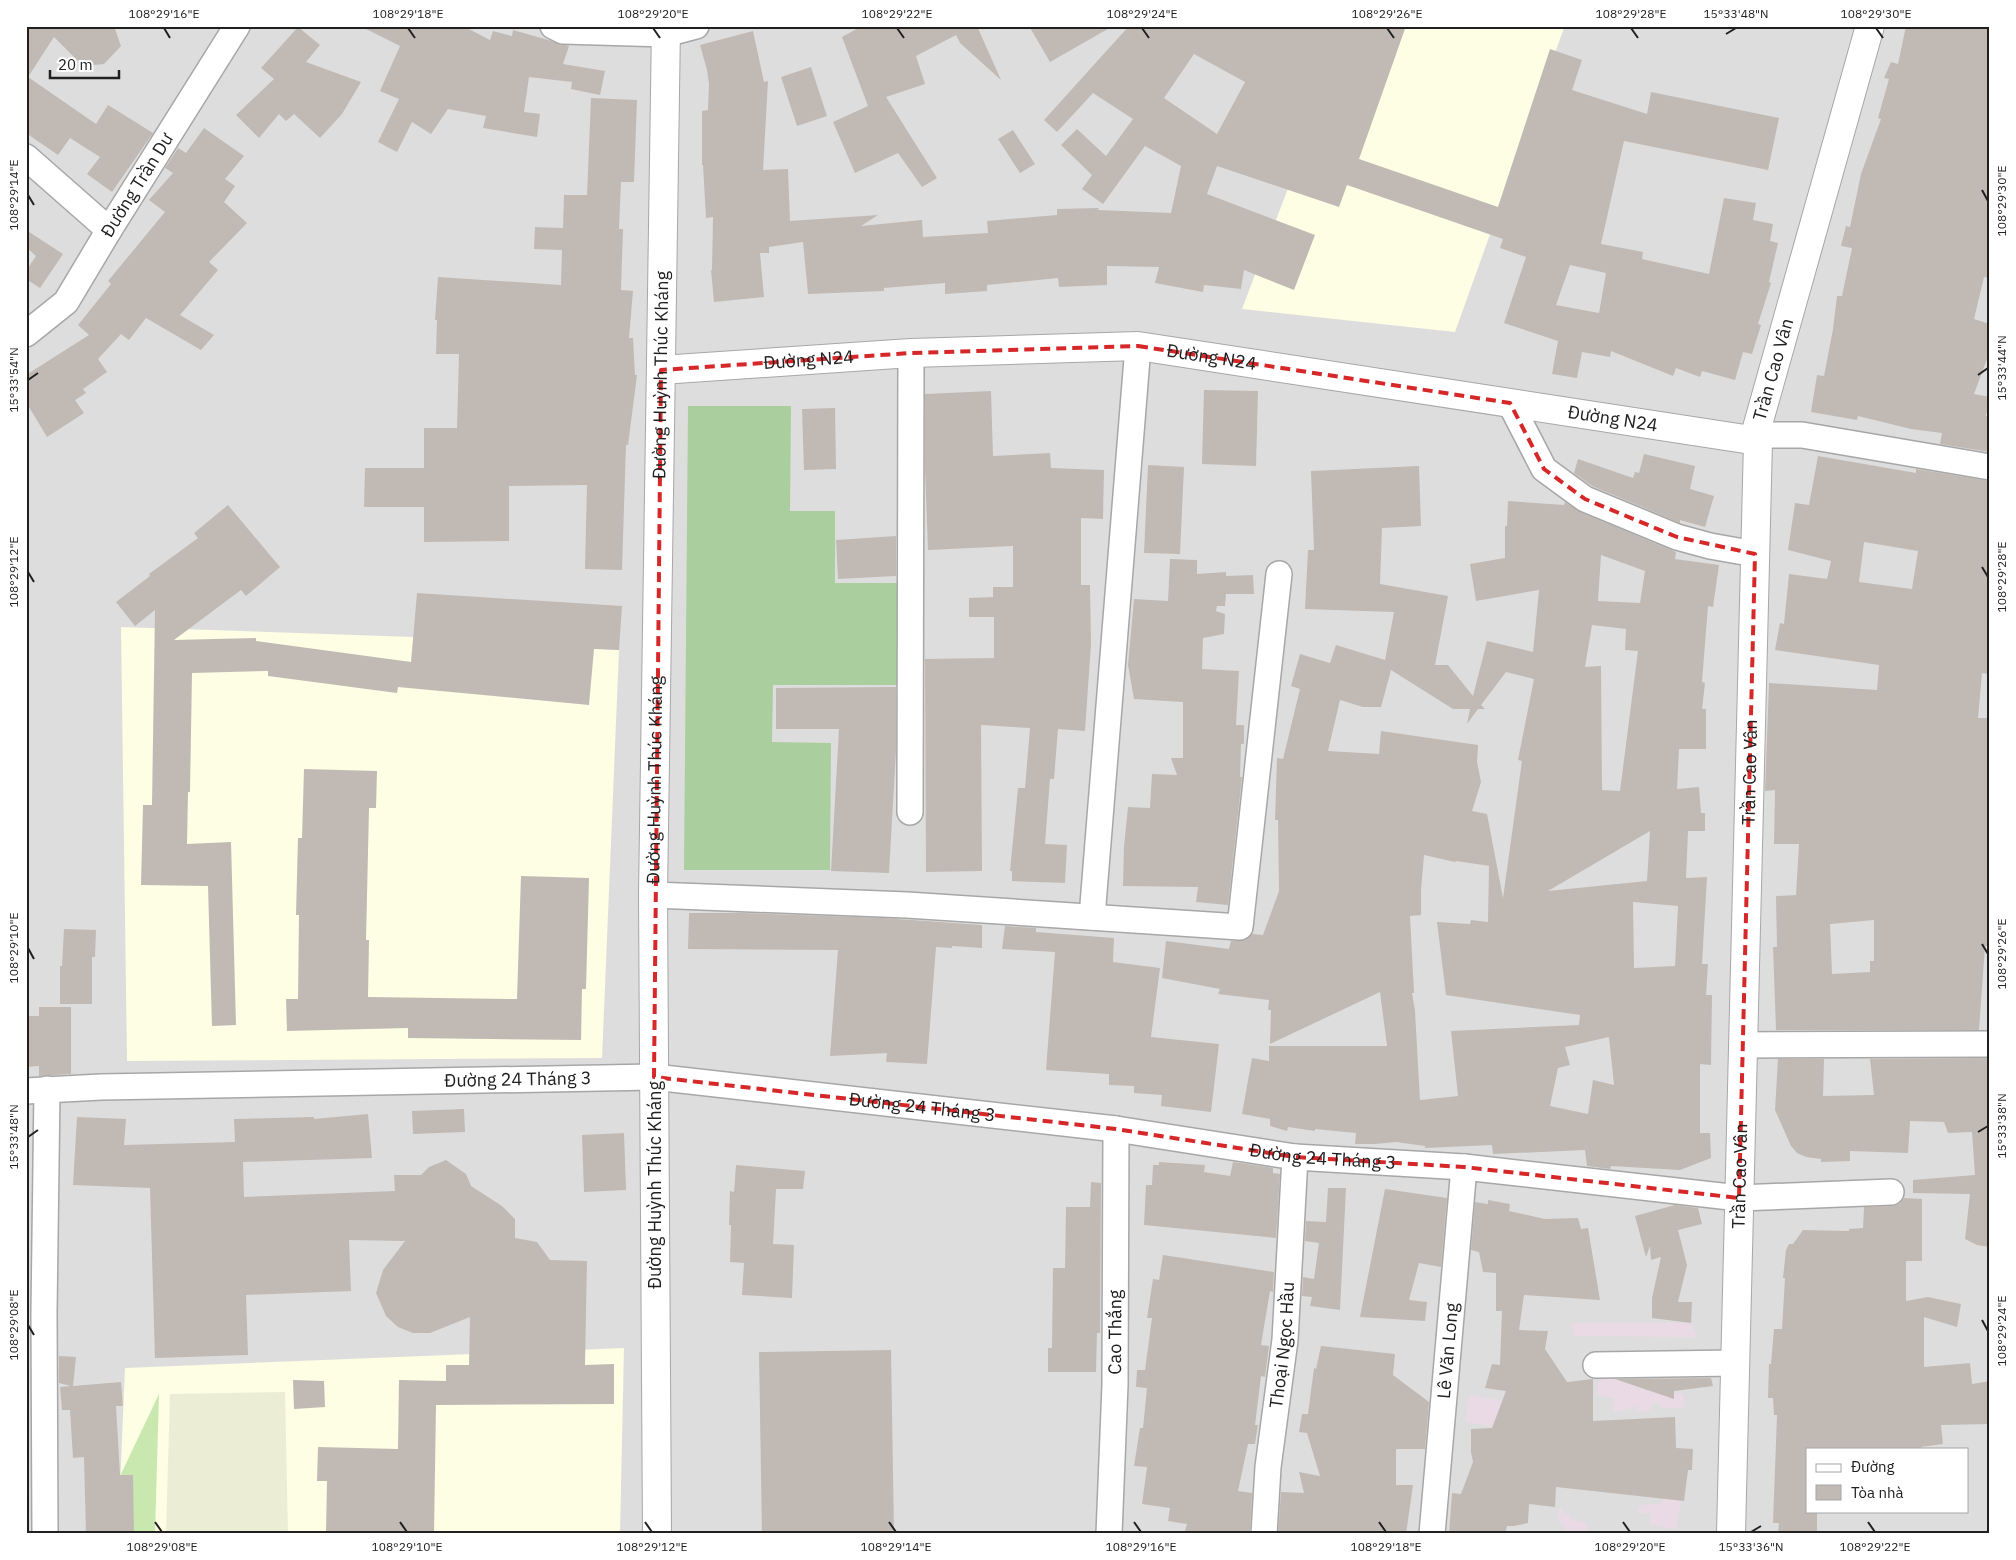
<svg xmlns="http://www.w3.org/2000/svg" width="2016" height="1560" viewBox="0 0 2016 1560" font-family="'IBM Plex Sans',sans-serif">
<rect width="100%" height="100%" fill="#f0eee7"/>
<path fill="#dedddd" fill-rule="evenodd" d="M26,26h1964v1508h-1964zM1807,1449h160v62h-160z"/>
<g fill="#e9dae6">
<polygon points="1571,1323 1691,1323 1698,1337 1574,1336"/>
<polygon points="1607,1376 1649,1391 1683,1394 1684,1408 1662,1408 1659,1403 1652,1404 1649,1411 1636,1411 1636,1406 1614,1413 1613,1398 1598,1395 1598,1383"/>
<polygon points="1470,1395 1502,1401 1505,1428 1465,1422"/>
<polygon points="1665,1497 1681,1501 1676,1530 1650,1524 1650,1513 1637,1513 1640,1505 1660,1504"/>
<polygon points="1560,1508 1565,1514 1569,1513 1570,1519 1587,1523 1586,1534 1565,1534 1565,1528 1558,1520"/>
</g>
<g fill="#fdfee3">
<polygon points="1350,26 1562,26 1564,28 1455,332 1242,309"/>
<polygon points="121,627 413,637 619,650 602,1058 127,1061"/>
<polygon points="624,1348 620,1534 118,1534 125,1368"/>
</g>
<polygon fill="#ebeed4" points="285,1392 288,1534 166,1534 170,1394"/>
<polygon fill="#c9e8b0" points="159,1394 155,1534 118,1534 120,1476"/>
<polygon fill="#aace9e" points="688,406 791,406 790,511 835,511 835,583 907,583 906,685 773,685 772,742 831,743 830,870 684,870"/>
<g fill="#c1bab4" fill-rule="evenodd">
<polygon points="26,26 114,26 121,46 104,64 83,66 54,37 28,77 96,124 108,105 153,133 112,192 87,174 100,157 70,138 58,155 26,133"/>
<polygon points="360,26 463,26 490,40 493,31 512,36 513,30 569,46 563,64 605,71 600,95 571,89 572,82 529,77 524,112 540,114 537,137 483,128 486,116 448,109 431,134 412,122 397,152 378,142 399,99 380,91 400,46"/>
<polygon points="862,26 977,26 1001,80 960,43 956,35 916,56 925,84 886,97 937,178 922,187 898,153 855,173 833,122 868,106 842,37"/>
<polygon points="1029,26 1113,26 1050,62"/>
<path d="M1129,26h277l-47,133 139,48 52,-158 32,11 -10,30 75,24 4,-22 128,26 -11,52 -144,-29 -23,103 42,8 -1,7 67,15 15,-76 32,5 -3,17 20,4 -3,17 8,2 -9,39 2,1 -13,41 3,1 -9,29 -9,-2 -8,28 -33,-9 -2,6 -24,-9 -3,8 -62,-25 -1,6 -28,-5 -5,26 -25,-4 6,-33 -54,-18 22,-66 -26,-9 3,-9 -156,-54 -8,22 -122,-41 -10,28 108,41 -21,55 -50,-20 -3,19 -37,-4 -1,7 -48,-9 4,-16 -52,-1v19l-48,2 -1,-9 -71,7v6l-42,3v-11l-61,5v3l-76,3 -5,-52 -34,5v6h-9l4,44 -50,5 -3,-32h1l1,-53 -7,1 -3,-53h-1v-54l6,-1 1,-26 -2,-14 -7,-25 53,-14 11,51 4,-1 -5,89 25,-1 2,52 88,-6 -17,11 61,-6 1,17 65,-4 -1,-12 70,-6v-6l42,-1 -1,2 73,3 10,-47 -36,-20 -42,58 -21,-15 10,-14 -31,-30 16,-16 29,27 27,-37 -40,-26 -36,39 -13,-12zM1194,54l51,28 -28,52 -53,-36zM1570,265l36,8 -7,40 -43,-8z"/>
<polygon points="1906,26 1990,26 1990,279 1984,277 1974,319 1990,324 1990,351 1974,394 1990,397 1986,416 1990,416 1990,452 1940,444 1942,433 1911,429 1858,416 1857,420 1811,412 1817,375 1824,376 1833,329 1837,296 1842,296 1852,248 1841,246 1846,226 1850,227 1861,174 1881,119 1878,118 1889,79 1884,78 1891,62 1898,64"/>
<polygon points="298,27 320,45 306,62 361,82 342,114 320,138 294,114 286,121 279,114 259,138 236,115 274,79 261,68"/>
<polygon points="811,67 827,116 797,126 781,77"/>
<polygon points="591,98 637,100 634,182 621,182 619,229 623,229 621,290 633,291 629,338 633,338 635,375 637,375 628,445 626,445 622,570 585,569 587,485 509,486 509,541 424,542 424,507 364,507 365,468 424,468 424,428 457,428 459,354 436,354 437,320 435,320 438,277 561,285 562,250 534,249 535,227 563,228 564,195 587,195"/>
<polygon points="204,128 244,156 225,179 235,186 224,202 247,223 209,262 218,270 180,315 214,335 201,350 146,318 129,340 121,334 98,359 107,372 83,389 86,393 75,400 84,413 47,437 26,402 26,375 89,335 78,325 111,284 108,281 165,212 149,200 173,173 165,168 178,148 186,153"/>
<polygon points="1013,130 1035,164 1020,173 998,139"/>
<polygon points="26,230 63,254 40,288 26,279 26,271 36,256 26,247"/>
<polygon points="1204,390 1258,391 1256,466 1202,464"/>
<polygon points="991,391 993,456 1050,453 1051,468 1104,470 1103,519 1081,518 1081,585 1090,585 1091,644 1085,731 1058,729 1054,779 1050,779 1045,844 1067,845 1065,883 1012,881 1012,871 1010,871 1018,788 1025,788 1030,728 981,725 982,871 926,872 925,659 994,658 994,617 969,617 969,598 993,597 993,587 1013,587 1013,546 928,550 925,468 925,394"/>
<polygon points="835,408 836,469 804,470 802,409"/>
<polygon points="1644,454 1695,466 1690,489 1714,496 1705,527 1680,520 1680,523 1592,486 1574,473 1578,459 1633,478 1635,472 1639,473"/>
<path d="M1818,456l98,17v-4l74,12v173l-2,20 -6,-1 -4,45h12v228h-5l-6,84h-203l-3,-83h4l-1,-51 20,-1 3,-51h-25l1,-54 -10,1 4,-108 108,7 2,-25 -104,-15 5,-27 4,1 5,-50 38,5 4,-18 -43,-11 7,-47 14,2zM1864,542l54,9 -6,38 -53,-7zM1874,920v41h-4v11l-38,2 -2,-50z"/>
<polygon points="1148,465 1184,467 1180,554 1144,553"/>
<path d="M1419,466l2,60 -39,2 -2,56 68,12 -13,69h13l25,31 14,-55 46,11 6,-62 -63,11 -6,-37 35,-6v-32h2l1,-25 56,4 1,-3 15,10 96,40 -1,7 44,6 -6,42 -5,-1 -6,76 3,1 -3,26h4v40h-27l-2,40 22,-2 2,26h4v18h-17l-2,47 21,-1 -5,87h6l-2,31h6l-1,70 -11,-1v69h10l1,25 -31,12 -69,-4 -1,3 -23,-3 -2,-16 -92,4 -1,-9 -67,3v-2l-29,-4 -21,2h-20l1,-11 -41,-4v2l-27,-4 -1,4 -17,-5v-7l-28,-5 10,-56 17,3v-15h118l-7,-54 -110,52 1,-34h-3l1,-10 -51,-6 2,-5 -58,-11 4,-37 63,8 2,-8 15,-1 6,-6 11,1 16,-44 -1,-71h-3l2,-62 6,1 17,-70 -9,-3 9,-32 30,9 6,-18 49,15 9,-48 -89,-3 3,-59h6l-3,-79zM1601,555l44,16 -5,32 -42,-2zM1592,625l34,4 -1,21 13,1 -18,140 -18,-1 -1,-124 -16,1zM1391,670l62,39h17l-3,15 11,-15h7l-4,-4 25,-33 28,7 -16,81 4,1 -19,137 -16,-84 -15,-3 9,-29 -4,-20 1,-17 -97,-14 -2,23 -51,-3 12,-51 23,7h18zM1650,831l-3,50 -99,10zM1424,855l31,7 1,-1 34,5h-1l-1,56 -17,-2 -1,4 -33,-2 9,73 134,20 -1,10 -128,6 7,65 -38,4 -5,-89 -3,-18h2l-4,-77 11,-1v-25zM1633,902l45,4 -3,60 -41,2zM1609,1037l5,48 -21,-5 -5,34 -38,-8 8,-38 12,-3 -5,-18z"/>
<polygon points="228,505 280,567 246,596 241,590 174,640 256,638 256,641 411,662 417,593 622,606 619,650 594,649 589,705 398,687 397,693 268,676 268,671 192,673 190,792 188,792 187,844 231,842 236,1025 212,1026 208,886 141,885 143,805 152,805 155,610 135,626 116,602 150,576 149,574 198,538 194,533"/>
<polygon points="896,536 896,576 838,579 836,540"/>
<polygon points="1170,559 1197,560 1197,574 1226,572 1226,576 1253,575 1254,594 1226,594 1225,606 1217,606 1216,611 1225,614 1224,634 1203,638 1202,669 1239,671 1236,725 1244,725 1244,744 1241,744 1240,777 1242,777 1228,905 1196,902 1198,887 1123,886 1124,846 1128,807 1150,808 1152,774 1177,775 1171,758 1183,758 1183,702 1134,699 1128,665 1134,599 1168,601"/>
<polygon points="896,687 896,751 889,873 831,871 839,729 776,729 776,688"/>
<polygon points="304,769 377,771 376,808 369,808 366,940 369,940 368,997 517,999 521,876 589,878 586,989 582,989 581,1040 408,1038 408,1028 287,1031 286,999 298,999 299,915 296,915 298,838 302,838"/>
<polygon points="689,913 743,913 884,918 982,925 982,948 952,946 952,948 936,947 927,1064 886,1062 887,1053 830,1056 838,950 688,949"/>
<polygon points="1005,926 1036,928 1036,932 1114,938 1113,962 1160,968 1151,1037 1219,1044 1211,1112 1161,1106 1162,1095 1134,1093 1134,1086 1109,1085 1109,1074 1046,1070 1055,952 1002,949"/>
<polygon points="64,929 96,930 95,957 92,957 92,1004 60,1004 60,966 62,966"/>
<polygon points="39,1007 71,1007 71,1074 39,1076 39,1066 26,1067 26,1016 39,1016"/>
<polygon points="1990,1058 1990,1247 1977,1245 1965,1239 1970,1194 1913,1193 1913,1180 1975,1175 1972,1132 1948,1133 1944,1122 1910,1121 1908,1153 1850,1151 1850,1161 1821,1162 1821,1159 1806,1157 1797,1153 1791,1146 1775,1110 1778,1059 1824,1059 1823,1096 1874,1095 1870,1059"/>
<polygon points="464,1109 465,1132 413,1134 412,1111"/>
<polygon points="368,1114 372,1158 243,1162 244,1197 395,1191 394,1175 421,1175 429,1167 446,1160 466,1174 471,1186 502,1206 515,1219 515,1238 537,1242 550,1260 587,1261 585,1365 614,1364 614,1404 436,1405 434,1534 326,1534 327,1481 317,1481 318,1447 398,1449 399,1380 446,1381 446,1365 469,1365 470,1317 430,1333 413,1333 398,1327 386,1316 376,1293 383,1270 405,1241 349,1240 351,1291 246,1295 248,1355 155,1358 150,1188 73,1185 77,1117 126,1119 124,1145 235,1142 234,1119 314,1117 314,1119"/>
<polygon points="624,1133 626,1190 584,1192 582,1135"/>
<polygon points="1159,1162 1205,1165 1204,1172 1230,1176 1233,1162 1273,1168 1273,1173 1280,1174 1276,1238 1144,1225 1146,1185 1152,1185 1153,1165 1159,1165"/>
<polygon points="736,1165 805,1171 803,1189 776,1189 773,1244 794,1245 792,1298 742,1295 744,1263 730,1262 731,1225 729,1225 730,1191 734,1192"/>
<polygon points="1091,1182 1101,1183 1100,1333 1097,1333 1096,1372 1048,1372 1048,1348 1052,1348 1053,1268 1065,1268 1066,1207 1090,1207"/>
<polygon points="1328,1188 1346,1188 1340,1310 1310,1306 1312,1297 1302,1296 1303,1277 1314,1279 1319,1243 1305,1241 1306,1221 1326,1222"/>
<polygon points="1385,1189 1447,1198 1441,1267 1419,1263 1409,1300 1427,1302 1425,1321 1360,1317"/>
<polygon points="1904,1198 1922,1199 1922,1261 1906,1261 1906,1301 1928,1297 1961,1304 1957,1327 1924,1317 1924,1367 1970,1363 1972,1384 1990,1381 1990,1424 1941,1425 1943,1444 1921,1447 1921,1449 1807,1449 1807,1511 1817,1511 1817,1534 1778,1534 1779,1523 1773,1523 1777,1415 1774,1415 1773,1398 1768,1398 1769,1364 1771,1364 1774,1329 1782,1329 1785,1278 1783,1278 1786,1250 1789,1244 1793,1244 1803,1230 1849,1231 1849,1229 1863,1228 1864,1207 1892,1206 1899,1204"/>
<polygon points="1488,1200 1510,1204 1509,1211 1545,1219 1578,1218 1581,1229 1588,1228 1600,1300 1524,1295 1519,1330 1548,1331 1545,1349 1567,1382 1593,1379 1593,1421 1675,1417 1676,1448 1693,1449 1692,1470 1688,1470 1684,1501 1556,1487 1555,1507 1529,1504 1528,1523 1514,1526 1507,1526 1505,1534 1449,1534 1452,1493 1461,1494 1473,1462 1471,1452 1471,1429 1492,1428 1506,1391 1485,1388 1492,1364 1500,1365 1502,1311 1496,1311 1496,1273 1483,1272 1479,1252 1471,1250 1475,1202 1488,1204"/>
<polygon points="1675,1205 1698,1208 1702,1224 1678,1230 1687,1265 1678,1302 1692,1302 1691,1323 1652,1318 1652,1298 1661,1257 1651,1260 1650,1246 1646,1257 1635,1216"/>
<polygon points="1163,1255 1274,1272 1273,1292 1270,1291 1261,1345 1269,1346 1265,1377 1261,1376 1255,1425 1258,1425 1255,1444 1248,1444 1238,1491 1252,1493 1250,1534 1184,1534 1187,1524 1168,1521 1170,1508 1142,1504 1147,1467 1134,1466 1140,1428 1143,1428 1147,1388 1136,1387 1137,1370 1145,1370 1152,1318 1147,1318 1153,1279 1159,1280"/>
<polygon points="1321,1346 1395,1354 1393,1375 1429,1402 1425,1449 1396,1449 1396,1485 1413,1485 1406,1534 1278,1534 1281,1492 1304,1493 1299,1472 1320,1476 1307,1433 1299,1432 1302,1414 1308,1414 1314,1368 1316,1369"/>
<polygon points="891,1350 894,1534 762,1534 759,1352"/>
<polygon points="59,1356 76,1357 73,1386 121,1382 123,1406 116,1406 120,1475 133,1475 134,1534 86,1534 84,1457 73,1458 70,1410 62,1410 60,1387 71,1386 59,1383"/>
<polygon points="1711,1378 1713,1386 1674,1391 1674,1399 1615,1379"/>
<polygon points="293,1380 324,1381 325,1407 294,1409"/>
</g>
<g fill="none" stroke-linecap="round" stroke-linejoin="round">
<g stroke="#a7a7a7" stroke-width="28">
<g id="minor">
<polyline points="553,26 563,31 666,34 696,26"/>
<polyline points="26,157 109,230"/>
<path id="s1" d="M26,334l40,-32 43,-72 128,-204"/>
<polyline points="1510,403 1544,469 1585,499 1677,537 1710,546 1755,554"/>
<polyline points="1755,435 1802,435 1990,467"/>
<polyline points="910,812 911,353"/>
<polyline points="653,895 907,905 1240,927 1279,574"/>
<polyline points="1092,917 1138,346"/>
<polyline points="1743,1045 1990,1044"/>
<path id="s2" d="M26,1091l75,-4 553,-10 462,52 179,28 169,10 275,31 152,-6"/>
<polyline points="1596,1365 1735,1363"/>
<polyline points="45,1534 44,1313 47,1089"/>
<path id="s3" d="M1109,1534l6,-149 1,-256"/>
<path id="s4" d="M1264,1534l4,-67 17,-127 10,-183"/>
<path id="s5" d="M1432,1534l32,-367"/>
</g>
</g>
<g stroke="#a7a7a7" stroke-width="30">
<g id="tertiary">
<path id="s6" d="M661,370l250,-17 227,-7 620,95"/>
<path id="s7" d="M657,1534l-4,-639 13,-869"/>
<path id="s8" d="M1731,1534l27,-1093 -3,-6 115,-409"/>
</g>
</g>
<use href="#minor" stroke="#fff" stroke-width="25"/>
<use href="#tertiary" stroke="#fff" stroke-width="28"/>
</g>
<path fill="none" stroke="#d62828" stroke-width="4" stroke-dasharray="10 6" stroke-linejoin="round" d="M1138,346l372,57 34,66 41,30 92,38 78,17 -16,644 -275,-31 -169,-10 -179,-28 -462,-52 7,-707 250,-17z"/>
<path fill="none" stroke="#202020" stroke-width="2" d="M164,28l6,10M408,28l7,10M653,28l7,10M897,28l7,10M1142,28l7,10M1387,28l7,10M1631,28l7,10M1876,28l7,10M1726,34l10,-6M1982,190l6,11M28,195l6,10M1978,375l10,-7M28,380l10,-7M1982,567l6,10M28,572l6,10M1982,944l6,10M28,948l6,11M1978,1132l10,-6M28,1137l10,-7M1982,1320l6,11M28,1325l6,10M155,1522l7,10M400,1522l7,10M645,1522l7,10M889,1522l7,10M1134,1522l7,10M1379,1522l7,10M1623,1522l7,10M1868,1522l7,10M1751,1532l10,-6"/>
<g text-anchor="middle" stroke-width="5" stroke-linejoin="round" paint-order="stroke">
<g font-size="18" fill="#202020" stroke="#fff">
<text dy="6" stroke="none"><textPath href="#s1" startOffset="188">Đường Trần Dư</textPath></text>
<text dy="6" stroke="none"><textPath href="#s6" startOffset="552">Đường N24</textPath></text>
<text dy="6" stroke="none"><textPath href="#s6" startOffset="148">Đường N24</textPath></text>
<text dy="6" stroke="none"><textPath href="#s8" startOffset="1168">Trần Cao Vân</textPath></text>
<text dy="6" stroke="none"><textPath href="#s7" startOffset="1159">Đường Huỳnh Thúc Kháng</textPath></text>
<text dy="6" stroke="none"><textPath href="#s6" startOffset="958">Đường N24</textPath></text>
<text dy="6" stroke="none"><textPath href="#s8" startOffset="762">Trần Cao Vân</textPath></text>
<text dy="6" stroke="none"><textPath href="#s7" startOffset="754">Đường Huỳnh Thúc Kháng</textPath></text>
<text dy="6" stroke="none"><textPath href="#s2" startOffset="492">Đường 24 Tháng 3</textPath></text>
<text dy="6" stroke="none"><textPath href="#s2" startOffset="898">Đường 24 Tháng 3</textPath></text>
<text dy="6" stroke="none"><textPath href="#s2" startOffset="1302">Đường 24 Tháng 3</textPath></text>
<text dy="6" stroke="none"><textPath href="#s8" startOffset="358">Trần Cao Vân</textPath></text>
<text transform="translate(655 1185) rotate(-90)" y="6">Đường Huỳnh Thúc Kháng</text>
<text dy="6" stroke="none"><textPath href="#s3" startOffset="202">Cao Thắng</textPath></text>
<text dy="6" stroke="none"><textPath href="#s4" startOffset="190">Thoại Ngọc Hầu</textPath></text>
<text dy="6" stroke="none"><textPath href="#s5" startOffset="184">Lê Văn Long</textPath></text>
</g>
</g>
<rect width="2016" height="1560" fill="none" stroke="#ffffff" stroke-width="55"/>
<rect x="1806" y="1448" width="162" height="65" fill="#ffffff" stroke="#a6a6a6"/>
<rect x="1816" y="1464" width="25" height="8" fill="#ffffff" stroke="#a6a6a6"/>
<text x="1851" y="1472" font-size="15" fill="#202020">Đường</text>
<rect x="1816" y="1485" width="25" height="15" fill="#c1bab4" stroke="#a6a6a6"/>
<text x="1851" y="1498" font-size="15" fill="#202020">Tòa nhà</text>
<path d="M50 70v8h69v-8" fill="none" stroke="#202020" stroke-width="2.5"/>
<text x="58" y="70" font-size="15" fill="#202020" stroke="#ffffff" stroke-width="4" paint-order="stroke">20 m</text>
<rect x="28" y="28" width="1960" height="1504" fill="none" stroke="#202020" stroke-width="2"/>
<g font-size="12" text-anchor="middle" fill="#202020">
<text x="164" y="18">108°29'16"E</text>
<text x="408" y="18">108°29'18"E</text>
<text x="653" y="18">108°29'20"E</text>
<text x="897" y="18">108°29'22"E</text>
<text x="1142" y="18">108°29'24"E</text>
<text x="1387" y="18">108°29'26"E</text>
<text x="1631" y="18">108°29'28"E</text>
<text x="1736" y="18">15°33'48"N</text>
<text x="1876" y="18">108°29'30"E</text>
<text transform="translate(14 195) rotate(-90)" y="4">108°29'14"E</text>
<text transform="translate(2002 201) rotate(-90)" y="4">108°29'30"E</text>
<text transform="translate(2002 368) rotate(-90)" y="4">15°33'44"N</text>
<text transform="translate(14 380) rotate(-90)" y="4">15°33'54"N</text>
<text transform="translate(14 572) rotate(-90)" y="4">108°29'12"E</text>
<text transform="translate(2002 577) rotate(-90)" y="4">108°29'28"E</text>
<text transform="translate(14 948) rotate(-90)" y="4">108°29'10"E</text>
<text transform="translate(2002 954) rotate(-90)" y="4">108°29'26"E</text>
<text transform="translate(2002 1126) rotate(-90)" y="4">15°33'38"N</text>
<text transform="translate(14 1137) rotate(-90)" y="4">15°33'48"N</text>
<text transform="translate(14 1325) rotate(-90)" y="4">108°29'08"E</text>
<text transform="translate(2002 1331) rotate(-90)" y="4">108°29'24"E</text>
<text x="162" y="1551">108°29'08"E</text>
<text x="407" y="1551">108°29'10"E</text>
<text x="652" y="1551">108°29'12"E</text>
<text x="896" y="1551">108°29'14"E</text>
<text x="1141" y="1551">108°29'16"E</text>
<text x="1386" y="1551">108°29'18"E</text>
<text x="1630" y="1551">108°29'20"E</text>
<text x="1751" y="1551">15°33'36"N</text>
<text x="1875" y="1551">108°29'22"E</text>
</g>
</svg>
